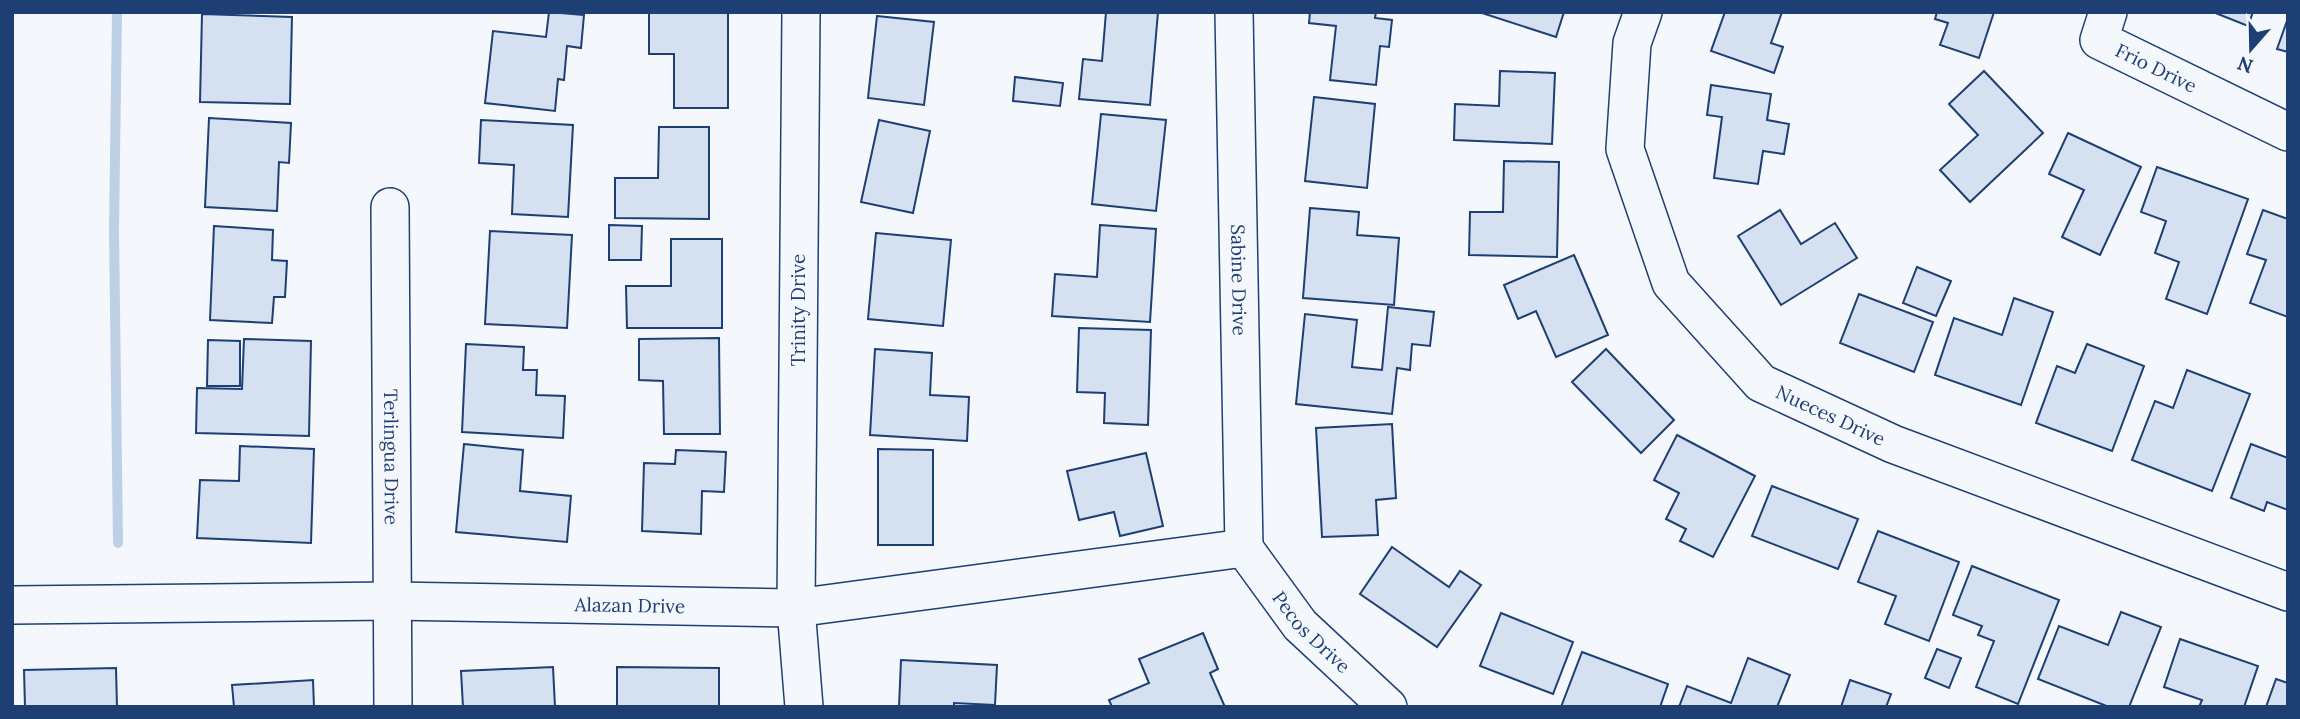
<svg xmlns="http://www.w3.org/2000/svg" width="2300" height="719" viewBox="0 0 2300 719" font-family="Lora,serif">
<rect width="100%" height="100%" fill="#f4f7fb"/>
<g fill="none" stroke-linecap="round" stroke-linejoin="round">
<polyline stroke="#bed0e5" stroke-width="10" points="117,12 114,230 118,543"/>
</g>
<g fill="#d5e0f0" stroke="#1d3f73" stroke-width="2">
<polygon points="549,12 584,15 581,48 567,46 564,80 558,79 555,111 485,103 493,31 546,37"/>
<polygon points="649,12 728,12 728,108 674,108 674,54 649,54"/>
<polygon points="1106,12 1158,12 1150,105 1079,99 1083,59 1102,61"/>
<polygon points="1310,12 1376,12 1375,18 1392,20 1389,47 1380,46 1376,85 1330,80 1336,26 1309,23"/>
<polygon points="1479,12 1564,12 1556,37"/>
<polygon points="1725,12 1782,12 1771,43 1783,47 1774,73 1711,51"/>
<polygon points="1937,12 1994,12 1979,58 1940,45 1948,23 1935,19"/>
<polygon points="2213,12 2253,12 2248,26"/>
<polygon points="202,14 292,17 290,104 200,102"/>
<polygon points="877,16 934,22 924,105 868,98"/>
<polygon points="2288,18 2288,52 2277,49"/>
<polygon points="1500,71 1555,73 1552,144 1454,140 1455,104 1499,106"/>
<polygon points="1984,71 2043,133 1970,202 1940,170 1978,135 1949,104"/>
<polygon points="1015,77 1063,83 1060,106 1013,101"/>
<polygon points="1711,85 1771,94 1767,120 1789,124 1784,154 1763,151 1758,184 1714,178 1722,117 1707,115"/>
<polygon points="1314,97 1375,104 1367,188 1305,181"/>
<polygon points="1101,114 1166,120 1156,211 1092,204"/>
<polygon points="209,118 291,123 289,163 279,162 277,211 205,207"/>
<polygon points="481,120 573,125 568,217 512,214 514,165 479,163"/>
<polygon points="879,120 930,131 913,213 861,202"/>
<polygon points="659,127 709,127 709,219 615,218 615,178 658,178"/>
<polygon points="2068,133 2141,167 2100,255 2062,237 2084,190 2049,174"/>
<polygon points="1504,161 1559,162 1557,257 1469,255 1470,212 1503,212"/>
<polygon points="2157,167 2248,199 2207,314 2166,299 2179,262 2155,253 2166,221 2141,212"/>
<polygon points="1310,208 1359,212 1357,235 1399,238 1394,305 1303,298"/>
<polygon points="1780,210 1801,244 1835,223 1857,258 1781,305 1738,236"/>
<polygon points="2263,210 2288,219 2288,317 2250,303 2266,260 2247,254"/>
<polygon points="609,225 642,226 641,260 609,260"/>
<polygon points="1100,225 1156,229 1150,322 1052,316 1055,274 1097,277"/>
<polygon points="214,226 273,230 272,260 287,261 285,297 274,297 272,323 210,320"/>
<polygon points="490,231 572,235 567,328 485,324"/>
<polygon points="876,233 951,240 943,326 868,319"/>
<polygon points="671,239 722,239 722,328 627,328 626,286 671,286"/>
<polygon points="1574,255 1608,335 1556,357 1536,311 1518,319 1504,285"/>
<polygon points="1917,267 1951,281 1936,316 1903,303"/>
<polygon points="1859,294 1933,322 1914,372 1840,343"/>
<polygon points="2014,298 2053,312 2021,405 1935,375 1954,318 2002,335"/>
<polygon points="1388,307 1434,312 1430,346 1412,344 1410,370 1397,368 1392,414 1296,404 1305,314 1357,320 1352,367 1382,370"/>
<polygon points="1079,328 1151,330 1148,425 1104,423 1105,393 1077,392"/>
<polygon points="719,338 720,434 664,434 663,381 639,380 639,339"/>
<polygon points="244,339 311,341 309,436 196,433 197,388 242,389"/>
<polygon points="208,340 240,341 240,386 207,386"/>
<polygon points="466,344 524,347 523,370 537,370 536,395 565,396 563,438 462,432"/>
<polygon points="2087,344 2144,366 2112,451 2036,423 2057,366 2075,373"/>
<polygon points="875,349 932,353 930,395 969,397 967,441 870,435"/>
<polygon points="1606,349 1674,420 1641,453 1572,382"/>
<polygon points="2187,370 2250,394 2212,491 2132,460 2155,401 2173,408"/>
<polygon points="1392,424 1396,498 1376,500 1378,535 1322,537 1316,428"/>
<polygon points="1677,435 1755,476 1713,557 1680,541 1686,529 1666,519 1679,493 1654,480"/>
<polygon points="464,444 523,450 520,491 571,496 567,542 456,532"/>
<polygon points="2251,444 2288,458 2288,510 2267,502 2264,511 2231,498"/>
<polygon points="240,446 314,449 311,543 197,538 200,480 239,481"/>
<polygon points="878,449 933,450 933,545 878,545"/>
<polygon points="676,450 726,452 724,492 702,491 701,534 642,531 644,463 675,464"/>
<polygon points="1146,453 1163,526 1120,536 1114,512 1079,520 1067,471"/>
<polygon points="1772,486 1858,519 1838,569 1752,536"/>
<polygon points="1878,531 1959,562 1929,641 1885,624 1896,596 1858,582"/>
<polygon points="1392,547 1449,587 1460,571 1481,585 1437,647 1360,594"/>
<polygon points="1972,566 2059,600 2018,704 1976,687 1994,641 1978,635 1982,626 1953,615"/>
<polygon points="2121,612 2161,627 2129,707 2109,707 2038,679 2059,626 2108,645"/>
<polygon points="1501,613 1573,642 1553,694 1480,666"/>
<polygon points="1203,633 1218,669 1210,673 1225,707 1112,707 1109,700 1149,683 1139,659"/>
<polygon points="2180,639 2258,666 2244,707 2199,707 2202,700 2164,687"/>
<polygon points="1937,649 1961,658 1949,688 1925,678"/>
<polygon points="1582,652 1668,684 1660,707 1561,707"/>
<polygon points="1748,658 1790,675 1777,707 1679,707 1687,686 1731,703"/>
<polygon points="901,660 997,665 995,705 954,703 954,707 899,707"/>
<polygon points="553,667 555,707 463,707 461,671"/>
<polygon points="617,667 719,668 719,707 617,707"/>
<polygon points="116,668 117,707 25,707 24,670"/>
<polygon points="2276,679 2288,683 2288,707 2266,707"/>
<polygon points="313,680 314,707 234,707 232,685"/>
<polygon points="1850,680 1891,694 1886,707 1841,707"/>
</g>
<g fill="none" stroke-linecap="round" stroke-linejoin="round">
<g stroke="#1d3f73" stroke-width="40">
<g id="minor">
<polyline points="801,12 796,608 804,707"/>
<path id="s1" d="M1234,12l10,536"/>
<path id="s2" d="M1643,12l-11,31 -7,106 46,134 90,100 132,61 395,148"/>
<path id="s3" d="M2108,12l-9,28 189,92"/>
<path id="s4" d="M390,207l3,500"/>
<path id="s5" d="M1244,548l56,77 88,82"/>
<path id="s6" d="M12,605l380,-4 404,7 448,-60"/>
</g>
</g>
<use href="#minor" stroke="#f4f7fb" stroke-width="37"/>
</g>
<g text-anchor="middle" stroke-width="5" stroke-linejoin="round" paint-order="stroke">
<g font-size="19" fill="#1d3f73" stroke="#f4f7fb">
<text dy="7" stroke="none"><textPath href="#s3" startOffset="93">Frio Drive</textPath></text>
<text dy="7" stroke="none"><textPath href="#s1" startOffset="268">Sabine Drive</textPath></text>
<text transform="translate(798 310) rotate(-90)" y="7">Trinity Drive</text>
<text dy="7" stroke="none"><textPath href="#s2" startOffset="492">Nueces Drive</textPath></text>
<text dy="7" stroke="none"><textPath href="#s4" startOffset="250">Terlingua Drive</textPath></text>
<text dy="7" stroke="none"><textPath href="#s6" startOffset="618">Alazan Drive</textPath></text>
<text dy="7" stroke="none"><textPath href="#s5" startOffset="108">Pecos Drive</textPath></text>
</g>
</g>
<rect width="2300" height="719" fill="none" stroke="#1d3f73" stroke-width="28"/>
<g transform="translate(2251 49) rotate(200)" stroke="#f4f7fb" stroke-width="5" paint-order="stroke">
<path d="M0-5L12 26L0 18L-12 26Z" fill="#1d3f73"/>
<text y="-10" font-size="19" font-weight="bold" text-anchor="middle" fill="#1d3f73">N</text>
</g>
</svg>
